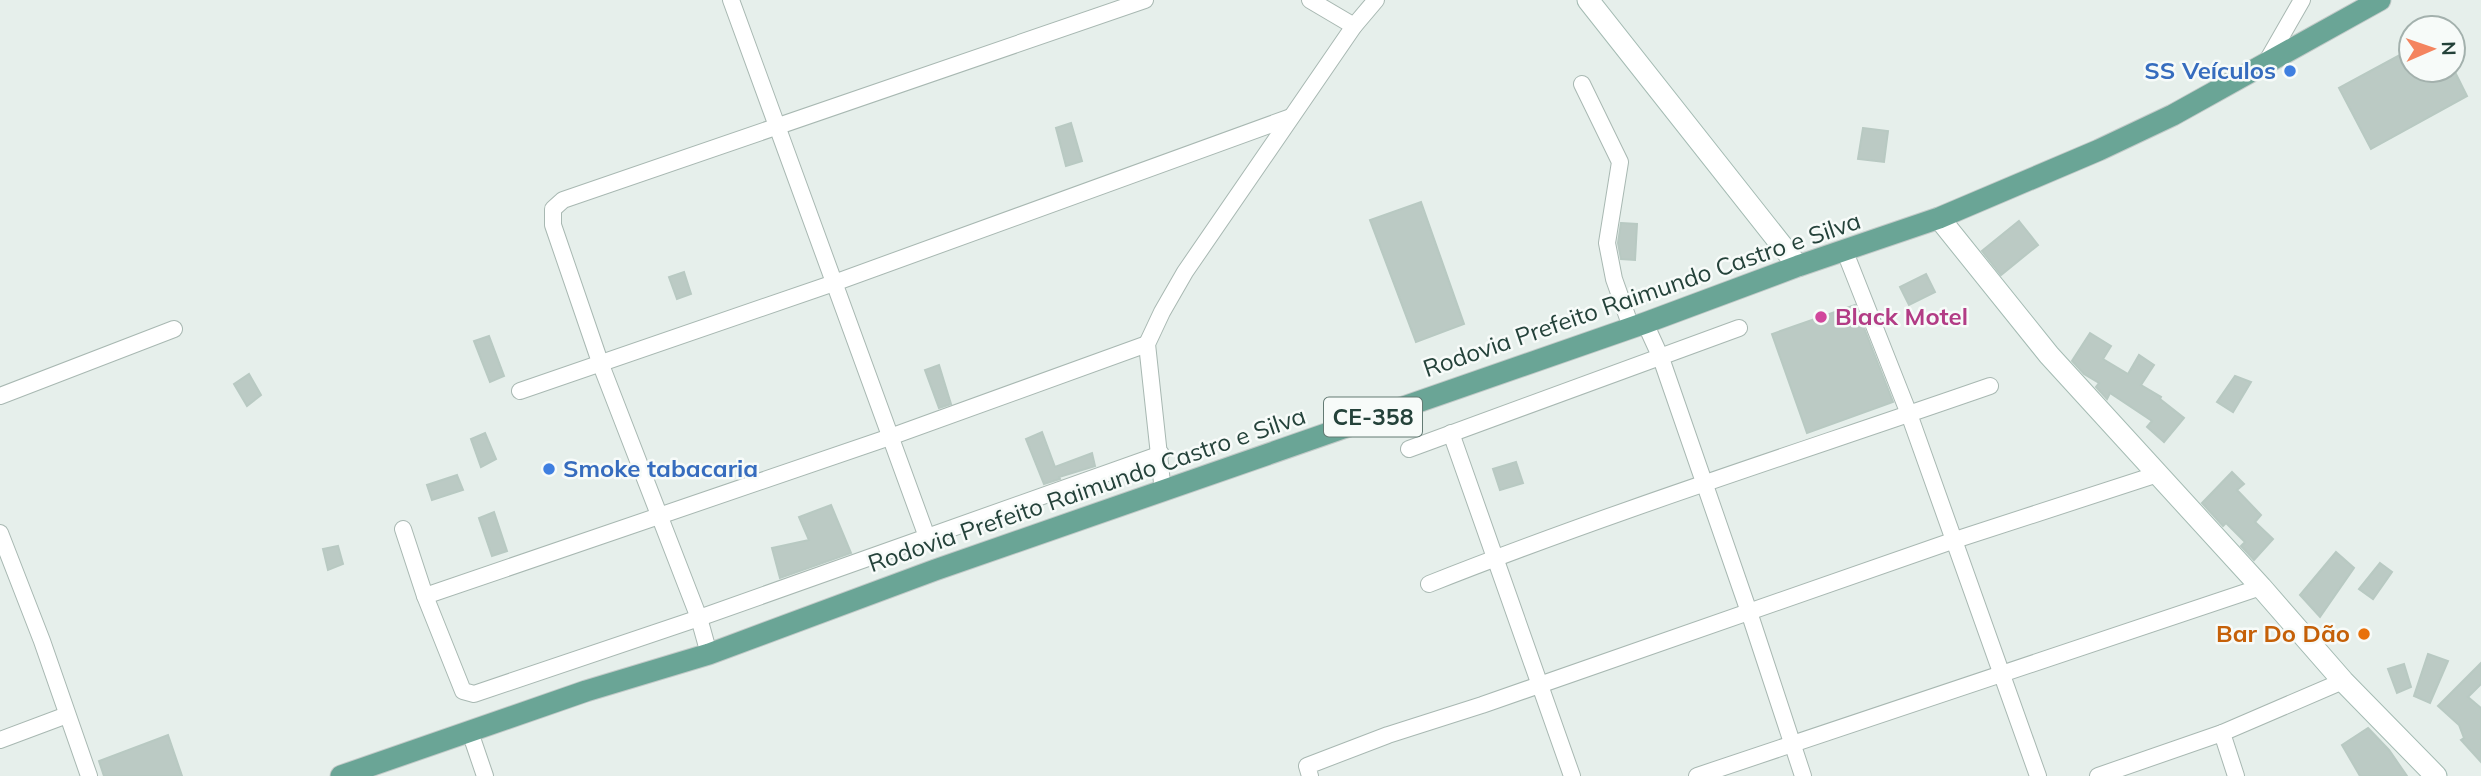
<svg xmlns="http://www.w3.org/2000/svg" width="2481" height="776" viewBox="0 0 2481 776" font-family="Mulish,sans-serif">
<rect width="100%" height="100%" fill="#e6efeb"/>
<g fill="#bbcac4" stroke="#b8c9c2" stroke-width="2">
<polygon points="2411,49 2411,70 2454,70 2467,96 2371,149 2339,88"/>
<polygon points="1071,123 1082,161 1066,166 1056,128"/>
<polygon points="1863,128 1888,131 1884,162 1858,159"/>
<polygon points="1421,202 1464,324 1416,342 1370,220"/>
<polygon points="2019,221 2038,245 2001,275 1982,251"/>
<polygon points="1621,223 1637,224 1635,260 1621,259 1618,243"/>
<polygon points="684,272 691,294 677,299 669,277"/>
<polygon points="1926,274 1935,292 1909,305 1900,287"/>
<polygon points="1855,305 1893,402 1807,433 1772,334"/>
<polygon points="2090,333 2111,346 2103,359 2128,374 2139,355 2154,365 2141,385 2161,397 2160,399 2184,418 2164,442 2147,427 2152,421 2110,393 2107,399 2096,387 2099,383 2084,374 2072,361"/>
<polygon points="489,336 504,376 490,382 474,341"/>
<polygon points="939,365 951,404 939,408 925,370"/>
<polygon points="249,374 261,395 247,406 234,384"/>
<polygon points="2235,376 2251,382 2233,412 2217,402"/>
<polygon points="1042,432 1055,467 1092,453 1095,466 1059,477 1060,479 1044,484 1026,439"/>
<polygon points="485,433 496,459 481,467 471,439"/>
<polygon points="1516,462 1523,483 1500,490 1493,469"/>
<polygon points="2232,472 2244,484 2237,490 2261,515 2255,522 2273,539 2254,560 2241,546 2245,542 2226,523 2223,526 2202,503"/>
<polygon points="457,475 463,490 432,500 427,485"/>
<polygon points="831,505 851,553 780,578 772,548 809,540 799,517"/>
<polygon points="494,512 507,551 492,556 479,518"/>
<polygon points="338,546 343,564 328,570 323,549"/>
<polygon points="2336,552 2354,568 2320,617 2300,595"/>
<polygon points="2380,563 2392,572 2373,599 2359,589"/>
<polygon points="2428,654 2448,661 2430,703 2414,696"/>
<polygon points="2481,663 2481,684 2468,697 2481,708 2481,762 2461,740 2464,738 2459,725 2438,706"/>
<polygon points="2404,664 2411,687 2397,693 2388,669"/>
<polygon points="2368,728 2389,750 2407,776 2360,776 2342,745"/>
<polygon points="168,735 182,776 104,776 99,761"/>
</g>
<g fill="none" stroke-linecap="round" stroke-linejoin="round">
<g stroke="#a8b8b2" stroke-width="18">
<g id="street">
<polyline points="731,0 927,537"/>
<polyline points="1310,0 1354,26"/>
<polyline points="2267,61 2302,0"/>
<polyline points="1582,84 1620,162 1607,243 1614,279 1631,327"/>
<polyline points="1845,252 1909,414 2038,776"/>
<polyline points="1645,323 1661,358 1749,612 1803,776"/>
<polyline points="520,391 834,283 1291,117"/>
<polyline points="0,396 174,329"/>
<polyline points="1451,433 1572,776"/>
<polyline points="1409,449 1739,328"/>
<polyline points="1163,492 1147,344 1162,312 1185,272 1354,26 1376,0"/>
<polyline points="403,529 425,596 463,691 474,694 699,618 1161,454"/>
<polyline points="0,533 42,641 89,776"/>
<path d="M1429,584c184,-73 374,-133 561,-198"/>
<polyline points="425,596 890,437 1147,344"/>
<polyline points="709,654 699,618 601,365 553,225 553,209 563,200 1145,0"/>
<polyline points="470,732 485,776"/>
<polyline points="2222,733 2236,776"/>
<polyline points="0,740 67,715"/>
<polyline points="1310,776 1307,766 1388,735 1482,705 1955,540 2158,474"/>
<polyline points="1697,776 2261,587"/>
<polyline points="2098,776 2222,733 2343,681"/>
</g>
</g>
<g stroke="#a4bbb3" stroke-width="23">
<g id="secondary">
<polyline points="1588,0 1798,266"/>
<polyline points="1939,218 2049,355 2261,587 2343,681 2436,776"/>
</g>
</g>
<g stroke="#c2cac8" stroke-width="23">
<polyline id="primary" points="341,776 586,691 709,654 935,570 1645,323 1798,266 1939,218 2099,150 2173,115 2380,0"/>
</g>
<use href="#street" stroke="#fff" stroke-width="16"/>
<use href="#secondary" stroke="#fff" stroke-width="21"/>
<use href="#primary" stroke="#6aa596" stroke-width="21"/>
</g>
<g fill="#3f7fe0" stroke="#f7fbf9" stroke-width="2.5">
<circle cx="2290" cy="71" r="7"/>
<circle cx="549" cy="469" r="7"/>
</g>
<circle fill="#d1479c" stroke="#f7fbf9" stroke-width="2.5" cx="1821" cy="317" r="7"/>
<circle fill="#e8710a" stroke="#f7fbf9" stroke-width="2.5" cx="2364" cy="634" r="7"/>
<g text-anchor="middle" stroke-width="5" stroke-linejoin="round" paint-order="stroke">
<rect fill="#f7fbf9" stroke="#637a73" stroke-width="2" x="1324" y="397.5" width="98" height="39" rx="5"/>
<g font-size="23" font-weight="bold" fill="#24423a">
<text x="1373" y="425">CE-358</text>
</g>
<g font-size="24" font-weight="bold" fill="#366cbe" stroke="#f7fbf9" text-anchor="end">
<text x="2276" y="79">SS Veículos</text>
<text x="563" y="477" text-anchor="start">Smoke tabacaria</text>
</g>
<g font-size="24" fill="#24423a" stroke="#f7fbf9">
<text transform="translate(1642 295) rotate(-19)" y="8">Rodovia Prefeito Raimundo Castro e Silva</text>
<text transform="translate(1087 490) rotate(-19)" y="8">Rodovia Prefeito Raimundo Castro e Silva</text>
</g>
<g font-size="24" font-weight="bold" fill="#b23c85" stroke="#f7fbf9" text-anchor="start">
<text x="1835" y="325">Black Motel</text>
</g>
<g font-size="24" font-weight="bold" fill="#c56008" stroke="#f7fbf9" text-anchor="end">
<text x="2350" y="642">Bar Do Dão</text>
</g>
</g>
<g transform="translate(2432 49) rotate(88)"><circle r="33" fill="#f7fbf9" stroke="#a3b1ad" stroke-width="2"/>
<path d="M0-5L12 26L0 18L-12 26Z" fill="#f4845f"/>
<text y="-10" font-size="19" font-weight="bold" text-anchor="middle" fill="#24423a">N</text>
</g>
</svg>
